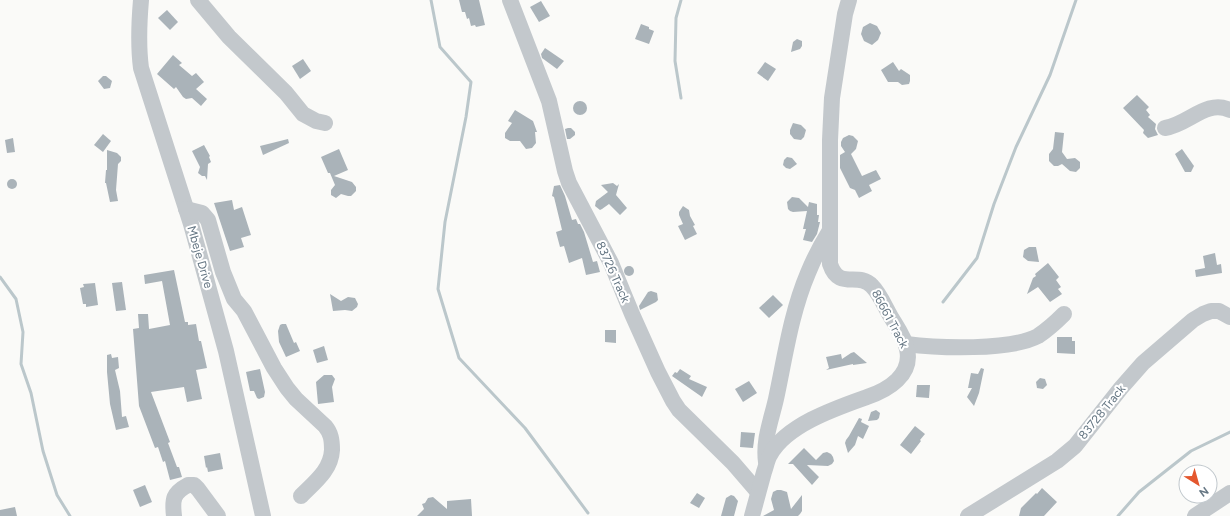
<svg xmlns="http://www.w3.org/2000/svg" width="1230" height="516" viewBox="0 0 1230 516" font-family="Figtree,sans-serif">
<rect width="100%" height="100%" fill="#fafaf8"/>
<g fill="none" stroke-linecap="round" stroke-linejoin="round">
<g stroke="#bbc7cb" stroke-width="3">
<polyline points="431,0 440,47 471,82 466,117 445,222 438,289 459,358 525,428 588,513"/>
<polyline points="681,0 676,18 675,61 681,98"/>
<polyline points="0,277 16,299 23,332 21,364 31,393 43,451 57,495 70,516"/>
<polyline points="943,302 977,258 994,204 1016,147 1050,75 1076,0"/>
<polyline points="1118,516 1139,492 1191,451 1230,432"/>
</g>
</g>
<g fill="#aab3b9">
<polygon points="459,0 479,0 485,25 476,27 475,25 471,26 469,18 467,19 465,12 462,12"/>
<polygon points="541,1 550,16 539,22 530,7"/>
<polygon points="167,10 178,22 170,30 158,18"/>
<polygon points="870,23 877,26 881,33 878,40 872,45 864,41 861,34 863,27"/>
<polygon points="641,24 649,27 649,29 654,31 649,44 635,39"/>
<polygon points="797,39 802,41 802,46 800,49 791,52 793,42"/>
<polygon points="545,48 564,61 557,69 542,58 541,54"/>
<polygon points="173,55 182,63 179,65 192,76 196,73 204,82 196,89 207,99 201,106 192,98 186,99 183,97 176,87 174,89 157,74"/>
<polygon points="303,59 311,71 300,79 292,66"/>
<polygon points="765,62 776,69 768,81 757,73"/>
<polygon points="893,62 899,71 901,69 910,75 910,81 909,84 902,85 898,82 888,82 881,70"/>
<polygon points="103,76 106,76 112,81 110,88 104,89 98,81"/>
<polygon points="1137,95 1149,107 1146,110 1150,115 1148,117 1156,124 1155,129 1158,135 1148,138 1143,133 1144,130 1123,108"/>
<circle cx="580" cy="108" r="7"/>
<polygon points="515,110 533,121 537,132 535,132 536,143 532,148 526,149 520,141 510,141 505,138 505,133 512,123 508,121"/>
<polygon points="793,123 801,125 806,130 804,137 801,140 794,139 790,134 790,130"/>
<polygon points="568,128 571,128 575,132 575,135 570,139 567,139 565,129"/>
<polygon points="1055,132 1064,133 1062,152 1067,159 1075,158 1080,162 1080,168 1076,172 1070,171 1062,164 1058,166 1054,166 1049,161 1049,154 1053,149"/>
<polygon points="103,134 111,141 103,152 94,145"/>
<polygon points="849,135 853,136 858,141 856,149 851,154 862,176 876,170 881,179 869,185 872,191 859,198 855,190 850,188 840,168 840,155 845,152 841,146 841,142 843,138"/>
<polygon points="13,138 15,152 7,153 5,140"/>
<polygon points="288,139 289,143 263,155 260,146"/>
<polygon points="204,145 210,156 209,157 211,162 208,164 207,180 205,176 202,176 198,173 200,167 192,151"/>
<polygon points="339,149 348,170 334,176 352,182 356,187 356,191 351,196 348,196 341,194 336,198 331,195 331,190 335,185 330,173 328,173 321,157"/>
<polygon points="1182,149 1194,166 1191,172 1185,172 1175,154"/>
<polygon points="107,150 117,153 121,157 121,161 118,164 116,190 118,201 110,202 106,183 105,183 106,170 107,170"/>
<polygon points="787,157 792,158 797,164 790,169 786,168 783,165 784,160"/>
<circle cx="12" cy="184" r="5"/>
<polygon points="613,183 617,186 619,184 616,195 627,208 620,215 609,204 602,209 600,210 595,206 596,201 608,192 601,185"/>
<polygon points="560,185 565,196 572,220 576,219 578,224 580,224 584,232 593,262 597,261 600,272 586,275 582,258 569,263 564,246 560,247 556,232 562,230 554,197 552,196 554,186"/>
<polygon points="792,197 799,198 808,207 809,202 817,204 817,215 819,215 818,222 820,222 817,234 812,242 803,240 806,229 803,229 807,211 793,212 790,211 788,209 787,202"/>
<polygon points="232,200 234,210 242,207 251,235 241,238 244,247 230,251 214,203"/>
<polygon points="683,206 689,210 690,216 695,225 693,226 697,234 685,240 678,226 683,224 679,215 679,212"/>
<polygon points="1029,247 1036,247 1039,262 1028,261 1023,257 1024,250"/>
<polygon points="1215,253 1217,265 1221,264 1222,273 1196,277 1195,270 1205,268 1203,256"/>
<polygon points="1048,263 1059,277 1056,280 1061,287 1058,289 1062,294 1050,302 1038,287 1027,294 1033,278 1036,276 1035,274"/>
<circle cx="629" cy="271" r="5"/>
<polygon points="174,270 185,322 188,322 188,325 196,324 199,341 201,341 207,368 196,370 202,399 187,402 184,387 151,392 170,442 168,443 177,467 179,467 182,477 170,480 165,461 163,462 158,447 155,448 139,406 133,329 139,328 138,314 148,314 149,329 170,325 162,281 145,284 144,275"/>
<polygon points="122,282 126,310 116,311 112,283"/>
<polygon points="95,283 98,305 86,307 86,304 83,304 80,288 84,287 83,284"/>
<polygon points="651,291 657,293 658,300 656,302 640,310 639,306 648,292"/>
<polygon points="330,294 341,301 348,297 355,298 358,304 357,307 352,311 345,310 333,311"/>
<polygon points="773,295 783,305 769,318 759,308"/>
<polygon points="282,324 286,324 294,343 296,342 300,351 286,357 279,342 278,331 280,325"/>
<polygon points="605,330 616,330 616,343 605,342"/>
<polygon points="1057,337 1072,337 1072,341 1075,341 1075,354 1057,353"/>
<polygon points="324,346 328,360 317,363 313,350"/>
<polygon points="854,352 867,363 853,365 853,364 826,370 829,368 826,357 841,354 842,359 851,353"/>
<polygon points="111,354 112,358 118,357 119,368 115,370 120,391 122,417 126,416 129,427 116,430 110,404 107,372 107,355"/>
<polygon points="981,368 984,369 979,393 974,406 967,397 972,388 968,388 971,373 978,374"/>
<polygon points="260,369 265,392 264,397 259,399 257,398 254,391 250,391 246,372"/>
<polygon points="680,369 691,376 689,379 707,387 702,397 672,376 675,372 677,373"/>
<polygon points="324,375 332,375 335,379 332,387 334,402 318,404 316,382"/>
<polygon points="1040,378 1045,379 1047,385 1043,389 1037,388 1036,382"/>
<polygon points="749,381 757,393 743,402 735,389"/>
<polygon points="917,385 930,385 929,398 916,397"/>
<polygon points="876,410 880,413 879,418 877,420 868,421 871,412"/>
<polygon points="859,418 862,419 861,422 869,426 863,439 858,436 855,445 848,453 845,443 846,440 849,436"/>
<polygon points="915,426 925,434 920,440 921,441 911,454 900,445"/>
<polygon points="741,432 755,433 753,448 740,447"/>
<polygon points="804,448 816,460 823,453 827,452 831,454 833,457 834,461 832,464 828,466 807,465 819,477 812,485 793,464 788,464"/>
<polygon points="220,453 223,469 208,472 207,467 206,468 204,456"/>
<polygon points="145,485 152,502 140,507 133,490"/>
<polygon points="1042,488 1057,502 1044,516 1019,516 1021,508 1036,493 1037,494"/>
<polygon points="777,490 781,490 787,492 791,509 802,495 802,511 800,514 798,516 763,516 774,510 771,499 773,492"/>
<polygon points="697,493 705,498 699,508 690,503"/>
<polygon points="731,495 734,496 738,501 734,516 721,516 726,498"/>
<polygon points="433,497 447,509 447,501 471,499 472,516 417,516 424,509 422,504 425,503 428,498"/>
<polygon points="15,507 17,516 0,516 0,510"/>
</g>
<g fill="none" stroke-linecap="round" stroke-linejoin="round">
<g stroke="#c3c8cc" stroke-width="16">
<path d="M141,0c-2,23 -3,45 0,68l50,156 35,127 37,165"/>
<polyline points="198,0 229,37 286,93 303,114 316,121 325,123"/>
<polyline points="510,0 549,101 565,171 569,183 611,263 632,314 658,372 673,401 679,410 733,463 758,492"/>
<path d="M1165,128c23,-3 41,-29 65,-18"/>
<path d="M186,209l16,4 6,7 15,52 11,27 10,12 30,57 13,20 9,11 29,27c6,7 7,14 7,24 -1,20 -17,32 -31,46"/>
<path d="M906,344c32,4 104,7 132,-8 9,-6 18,-14 26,-22"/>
<path d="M766,462c-3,-22 5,-41 10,-63 9,-42 15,-86 32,-126 6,-15 13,-28 21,-41"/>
<path d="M174,516c-2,-17 -1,-23 14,-31h6l4,4 20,27"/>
<path d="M752,516c4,-15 8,-29 12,-44 2,-5 3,-12 6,-17 16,-30 66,-47 97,-58 21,-7 46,-22 40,-48 -2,-11 -10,-22 -16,-32 -6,-10 -11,-23 -19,-31 -14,-15 -33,5 -42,-22v-124l2,-42 13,-84 4,-14"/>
<polyline points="968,516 1057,461 1075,446 1121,388 1143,363 1193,320 1203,314 1211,311 1219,311 1230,317"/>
<polyline points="1195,516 1230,493"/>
</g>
</g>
<g text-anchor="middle" stroke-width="4" stroke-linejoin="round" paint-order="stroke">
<g font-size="12" fill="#657683" stroke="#fff">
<text transform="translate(200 257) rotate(74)" y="4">Mbeje Drive</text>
<text transform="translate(613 272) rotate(66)" y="4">83726 Track</text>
<text transform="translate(890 319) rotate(62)" y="4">86661 Track</text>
<text transform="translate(1102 412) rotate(-51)" y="4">83728 Track</text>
</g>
</g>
<g transform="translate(1198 484) rotate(143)"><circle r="19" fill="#ffffff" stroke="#c1c8cd"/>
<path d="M0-3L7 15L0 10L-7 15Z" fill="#e4572e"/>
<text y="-6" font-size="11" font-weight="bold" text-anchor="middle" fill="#657683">N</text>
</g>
</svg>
